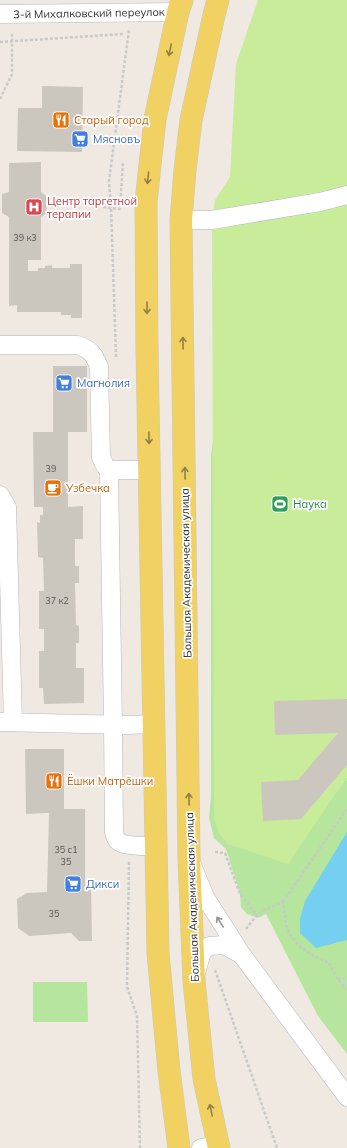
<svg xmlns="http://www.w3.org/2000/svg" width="347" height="1148" viewBox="0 0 347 1148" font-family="Mulish,sans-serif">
<rect width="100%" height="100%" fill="#efe9e1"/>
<g fill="#b6e59e">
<polygon points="222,236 313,823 328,804 347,777 347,1054 318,1016 266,914 258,918 247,914 241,907 240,893 226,849 214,838 209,818 211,797 211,455 221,388 212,275"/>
<polygon points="33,982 87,982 88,1022 33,1022"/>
</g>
<polygon fill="#c9ec9a" points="258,0 347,0 347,777 288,864 228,844 219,833 214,819 212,220 215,200 230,177 236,64"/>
<polygon fill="#75cff0" points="347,832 347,940 316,948 300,933 300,919 305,901"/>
<g fill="#cbc7bf">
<polygon points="42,86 83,87 82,152 17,151 18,108 42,108"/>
<polygon points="41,162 41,192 46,196 47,213 41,217 41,260 28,260 28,271 38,271 38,268 45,268 45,266 52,265 52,268 70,268 70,264 82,264 82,318 71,318 71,315 61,315 61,312 17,312 17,305 9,306 9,217 2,213 2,194 9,192 9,163"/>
<polygon points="53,366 87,366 87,432 68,432 68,507 83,506 83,539 75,539 75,566 79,566 79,583 75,583 76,625 79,626 79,643 76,643 76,668 84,668 84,703 44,704 43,688 39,688 39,651 44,651 44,629 39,629 39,591 44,591 43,558 38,557 37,522 40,523 40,515 43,515 43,507 34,507 33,432 53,432"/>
<polygon points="347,699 347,765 301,819 263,821 261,782 298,780 338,733 275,735 274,701"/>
<polygon points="25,749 64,749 64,809 85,809 85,886 91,886 92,941 79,941 71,933 29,936 18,928 17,899 27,893 47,892 49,813 26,814"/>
</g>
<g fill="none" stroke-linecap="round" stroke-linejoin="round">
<g stroke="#b4b7c1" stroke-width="19">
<g id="minor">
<polyline points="0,14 178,12"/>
<polyline points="181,220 212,220 320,202 347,195"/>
<path d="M0,345h78c13,5 16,9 21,22l2,90 4,9 4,4h40"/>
<path d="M109,470l4,255 1,107c1,4 2,9 7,11 5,3 28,3 36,4"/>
<polyline points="0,495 7,507 13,722"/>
<polyline points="0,722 127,725 155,724"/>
<polyline points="192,865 205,897 242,955 347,1097"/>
<polyline points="196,973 202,952 209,946 224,945 242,955"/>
<polyline points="201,1148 218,1145"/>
</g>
</g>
<g stroke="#c9c9c9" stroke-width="23">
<g id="major">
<polyline points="218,0 214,15 191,120 185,170 181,220 189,859 194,981 204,1079 219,1148"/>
<polyline points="179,1148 169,1071 158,953 147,348 146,202 155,119 178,12 182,0"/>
</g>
</g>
<g stroke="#c9c9c9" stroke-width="2.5" stroke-dasharray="3 2" stroke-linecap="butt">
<polyline points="0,42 123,34"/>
<polyline points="0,99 12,74 12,32"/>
<polyline points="103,207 120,209 123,161"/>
<polyline points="116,357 111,208 109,181 129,30"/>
<polyline points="215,852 225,853 240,894 257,915"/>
<polyline points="129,862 127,987 137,1016 140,1148"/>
<polyline points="283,902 347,809"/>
<polyline points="246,929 257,915 264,910 283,902 286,924 289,933 298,945 312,955 329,963 338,980 347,990"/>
<polyline points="215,970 277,1148"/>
<polyline points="338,980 347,977"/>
</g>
<use href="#minor" stroke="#fff" stroke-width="18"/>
<use href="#major" stroke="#f2d163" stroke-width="22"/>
</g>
<defs><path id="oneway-shaft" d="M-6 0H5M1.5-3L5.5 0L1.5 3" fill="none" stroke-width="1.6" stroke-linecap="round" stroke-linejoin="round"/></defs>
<g stroke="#908048">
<use href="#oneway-shaft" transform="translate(170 50) rotate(102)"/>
<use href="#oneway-shaft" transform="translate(148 178) rotate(96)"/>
<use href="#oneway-shaft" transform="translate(147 308) rotate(90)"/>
<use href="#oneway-shaft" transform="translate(183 343) rotate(-91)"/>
<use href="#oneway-shaft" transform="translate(149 438) rotate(89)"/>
<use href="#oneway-shaft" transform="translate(185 473) rotate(-91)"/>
<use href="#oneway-shaft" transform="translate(189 799) rotate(-91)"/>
<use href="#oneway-shaft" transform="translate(211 1110) rotate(-102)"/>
</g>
<use stroke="#969696" href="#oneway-shaft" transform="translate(220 922) rotate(-123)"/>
<defs>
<g id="restaurant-square" transform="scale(0.9)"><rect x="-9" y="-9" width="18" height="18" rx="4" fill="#e8710a" stroke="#fff"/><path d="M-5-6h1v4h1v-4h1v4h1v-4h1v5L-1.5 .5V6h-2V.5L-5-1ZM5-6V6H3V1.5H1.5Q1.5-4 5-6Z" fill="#fff"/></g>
<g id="supermarket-square" transform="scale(0.9)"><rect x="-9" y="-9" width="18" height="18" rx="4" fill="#3f7fe0" stroke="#fff"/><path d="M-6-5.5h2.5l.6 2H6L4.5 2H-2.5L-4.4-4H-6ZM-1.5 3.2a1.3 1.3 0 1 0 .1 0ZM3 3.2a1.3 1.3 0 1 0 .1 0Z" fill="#fff"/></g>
<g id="hospital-square" transform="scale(0.9)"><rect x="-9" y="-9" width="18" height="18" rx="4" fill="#e0444e" stroke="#fff"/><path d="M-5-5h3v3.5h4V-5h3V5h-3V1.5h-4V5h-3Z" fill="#fff"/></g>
<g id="cafe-square" transform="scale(0.9)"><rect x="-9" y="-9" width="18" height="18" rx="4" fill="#e8710a" stroke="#fff"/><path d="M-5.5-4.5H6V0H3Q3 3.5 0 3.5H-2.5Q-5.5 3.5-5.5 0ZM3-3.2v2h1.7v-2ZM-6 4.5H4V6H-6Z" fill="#fff"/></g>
<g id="stadium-square" transform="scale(0.9)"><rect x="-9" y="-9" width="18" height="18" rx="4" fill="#2e9e5b" stroke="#fff"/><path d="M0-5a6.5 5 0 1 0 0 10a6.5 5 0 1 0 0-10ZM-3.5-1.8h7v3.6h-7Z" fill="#fff"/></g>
</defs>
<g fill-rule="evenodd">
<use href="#restaurant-square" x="61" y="120"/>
<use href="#supermarket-square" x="80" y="139"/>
<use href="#hospital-square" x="34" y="207"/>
<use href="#supermarket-square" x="64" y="383"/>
<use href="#cafe-square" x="53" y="488"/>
<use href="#stadium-square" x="280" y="504"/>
<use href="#restaurant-square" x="54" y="781"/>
<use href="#supermarket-square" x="73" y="884"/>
</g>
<g text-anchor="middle" stroke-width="3.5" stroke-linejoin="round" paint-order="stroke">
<g font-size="9" fill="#555452">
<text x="25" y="241">39 к3</text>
<text x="51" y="472">39</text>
<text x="57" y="604">37 к2</text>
<text x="66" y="853">35 с1</text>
<text x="66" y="865">35</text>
<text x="54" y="917">35</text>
</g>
<g font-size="11" fill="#2e2e2e" stroke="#fff">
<text transform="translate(89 13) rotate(-1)" y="4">3-й Михалковский переулок</text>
<text transform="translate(186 573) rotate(-91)" y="4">Большая Академическая улица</text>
<text transform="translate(192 897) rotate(-92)" y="4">Большая Академическая улица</text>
</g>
<g font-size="11" fill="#c56008" stroke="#fff" text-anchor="start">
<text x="74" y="124">Старый город</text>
<text x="66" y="492">Узбечка</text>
<text x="67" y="785">Ёшки Матрёшки</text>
</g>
<g font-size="11" fill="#366cbe" stroke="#fff" text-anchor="start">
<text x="93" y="143">Мясновъ</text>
<text x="77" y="387">Магнолия</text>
<text x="86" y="888">Дикси</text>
</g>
<g font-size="11" fill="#be3a42" stroke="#fff" text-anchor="start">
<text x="47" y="205">Центр таргетной<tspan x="47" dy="13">терапии</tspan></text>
</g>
<g font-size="11" fill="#27864d" stroke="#fff" text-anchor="start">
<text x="293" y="508">Наука</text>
</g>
</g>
</svg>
